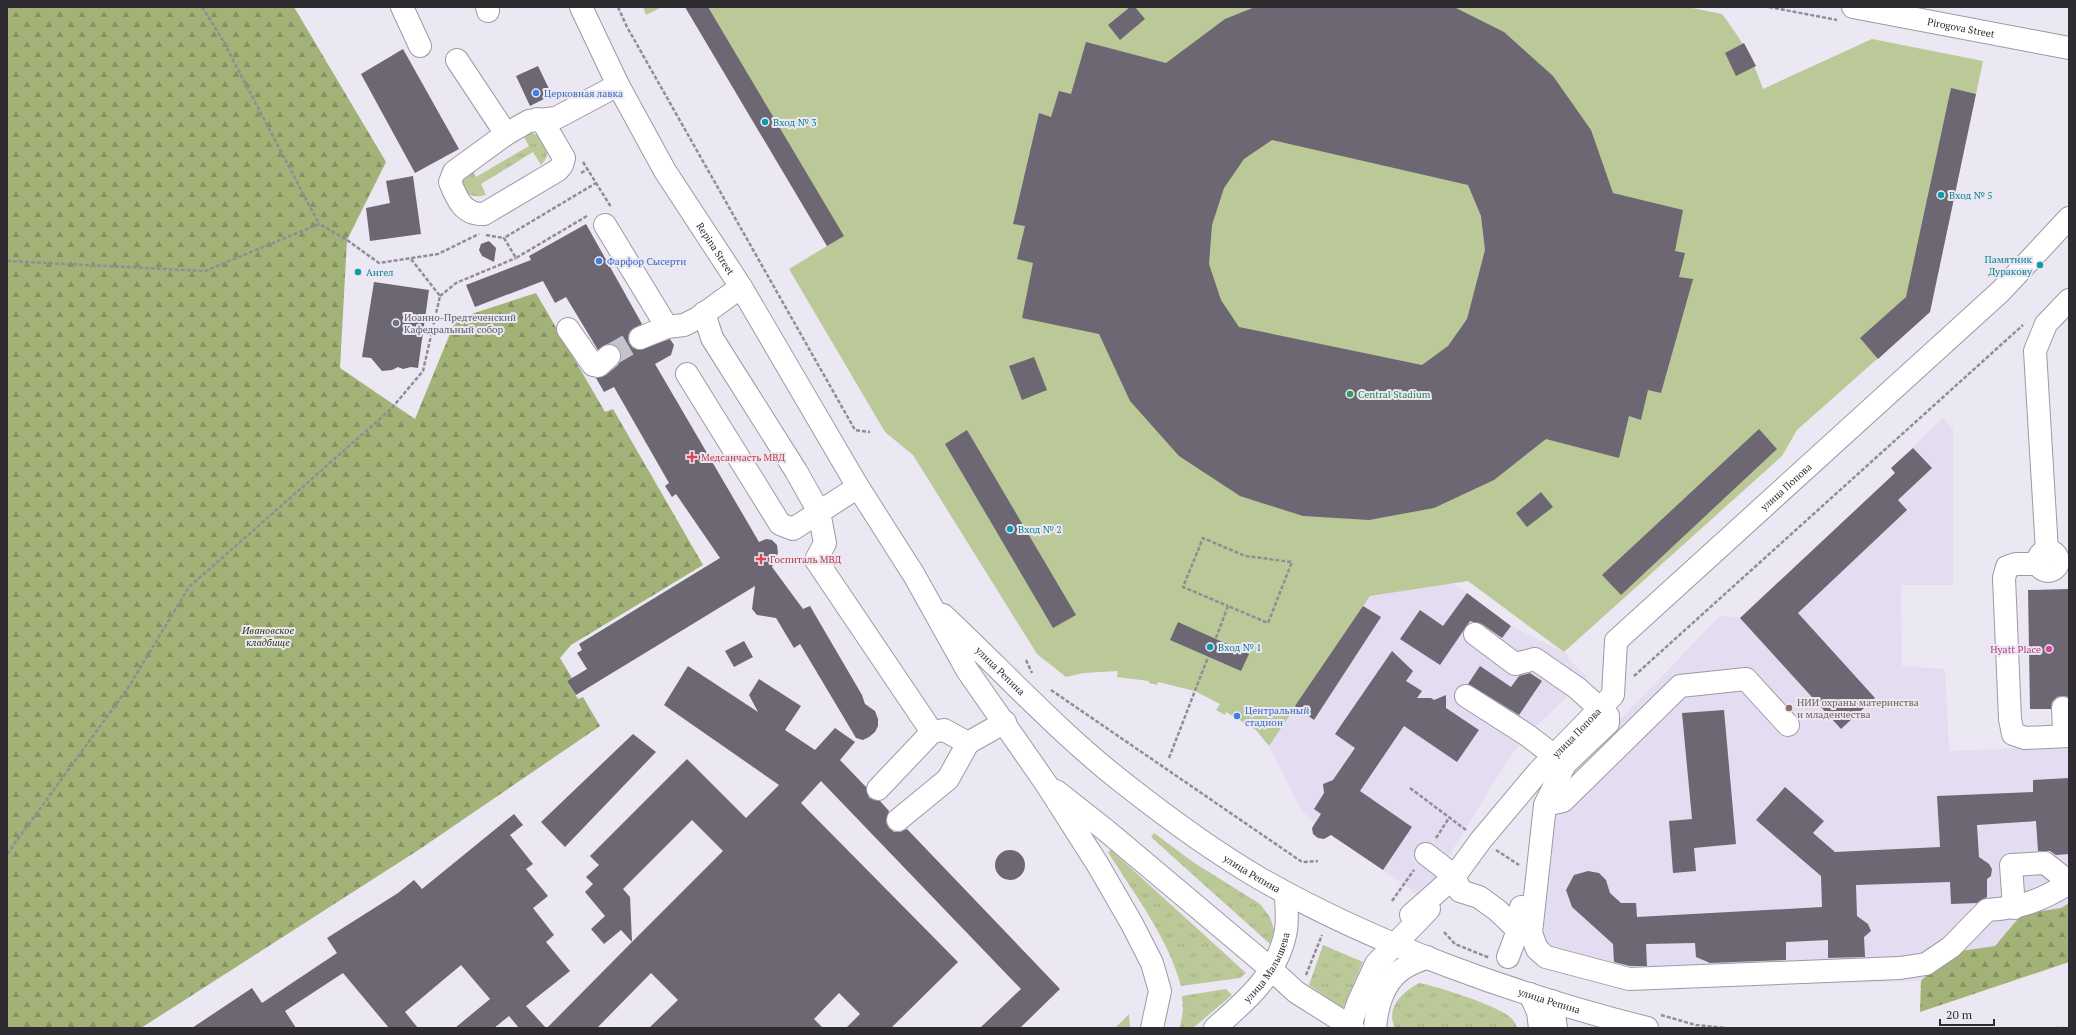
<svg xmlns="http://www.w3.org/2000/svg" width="2076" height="1035" viewBox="0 0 2076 1035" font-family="'PT Serif',serif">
<defs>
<pattern id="grass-tufts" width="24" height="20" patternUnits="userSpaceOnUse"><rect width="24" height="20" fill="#bbc998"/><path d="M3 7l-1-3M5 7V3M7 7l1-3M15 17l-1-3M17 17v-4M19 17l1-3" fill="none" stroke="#a1ad83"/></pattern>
<pattern id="forest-firs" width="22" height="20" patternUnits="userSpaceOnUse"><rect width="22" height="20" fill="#a3b377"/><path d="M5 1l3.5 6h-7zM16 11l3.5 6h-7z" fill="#859262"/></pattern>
</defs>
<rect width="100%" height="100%" fill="#ebe7f3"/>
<g fill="#e4dcf0">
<polygon points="1943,418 1953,429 1953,585 1901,585 1902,666 1945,669 1949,751 2069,746 2069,903 2061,908 2022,914 1995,946 1947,953 1921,981 1624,988 1546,951 1544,935 1546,856 1564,778 1720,616 1740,618 1895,473 1891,468"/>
<polygon points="1452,583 1511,626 1569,655 1568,658 1587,677 1527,735 1509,758 1423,898 1330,834 1324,839 1315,836 1312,831 1314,823 1301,810 1269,746 1370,596"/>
</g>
<g fill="url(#grass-tufts)">
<path d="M529,132c17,4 26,18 12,33l-8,-13 -52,32 5,11c-13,3 -20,1 -25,-12l9,-17 6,11 53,-31 -7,-13z"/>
<polygon points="1154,833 1193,862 1260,904 1270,917 1274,930 1270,944 1151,837"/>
<path d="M1111,850l135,123 -6,5 -59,8c-13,-49 -47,-92 -73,-134z"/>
<polygon points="1323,945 1363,962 1343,1008 1309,985"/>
<path d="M1419,983c17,3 85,24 94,37 2,2 3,5 4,8h-122c-10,-21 8,-36 24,-45z"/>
<polygon points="1226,989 1232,995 1193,1028 1180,1028 1183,1010 1182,996"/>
<polygon points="1129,1014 1130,1028 1115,1028"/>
</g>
<g fill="url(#forest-firs)">
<polygon points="7,7 294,7 386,162 347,240 340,368 415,419 456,319 536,293 605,412 613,409 703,565 571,645 560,658 572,678 567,681 578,699 583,697 600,726 420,849 141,1028 7,1028"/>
<polygon points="2069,903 2069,962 1920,1012 1921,981 1947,953 1995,946 2022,914 2061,908"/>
</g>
<g fill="#bbc998">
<polygon points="643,7 662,7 646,15"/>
<path d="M685,7h1002l35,7c19,25 31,45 41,75l109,-50 111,22 -53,251 -133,118 -15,26 -218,196 -96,-71 -98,15 -101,150 -13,-16 -30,-18 -1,3 -9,-5 4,-6 -25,-13 -37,-9 -1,3 -8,-2v-2l-32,-4 1,-6 -34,2 -18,4 -29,-23 -124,-199 -28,-23 -96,-163 38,-23z"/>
</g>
<g fill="#6c6773" fill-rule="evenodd">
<polygon points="685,7 708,7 844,236 827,246"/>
<polygon points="1130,7 1135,7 1145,19 1120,40 1108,25"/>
<path d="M1255,7h199l50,25 49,44 38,54 22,63 70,17 -8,41 10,2 -6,24 14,2 -32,114 -13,-3 -7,30 -12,-4 -10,42 -73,-19 -52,41 -60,28 -65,12 -66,-4 -63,-20 -61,-40 -49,-55 -31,-67 -77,-16 11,-55 -16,-4 8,-33 -12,-2 26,-111 12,4 8,-26 12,3 15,-52 80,21 59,-44zM1272,140l196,45 13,31 4,34 -18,69 -19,27 -26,19 -183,-38 -18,-27 -12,-36 3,-39 12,-37 20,-29z"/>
<polygon points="1744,43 1756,66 1736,76 1725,53"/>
<polygon points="403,49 459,149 415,173 361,74"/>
<polygon points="538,66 552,95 530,106 516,76"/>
<polygon points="1951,88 1976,94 1930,312 1878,359 1860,338 1906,297"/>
<polygon points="413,176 421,234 370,241 366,208 390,203 386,181"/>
<polygon points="586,224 642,324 630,331 628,337 629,343 633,348 639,350 670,339 674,345 671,355 655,364 759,542 766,539 772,540 777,545 778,553 772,567 803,609 810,606 862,695 865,704 875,711 878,719 878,726 875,732 869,737 863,740 856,738 800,644 794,648 776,618 757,615 752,609 755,586 576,695 567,681 587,669 577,653 582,650 579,644 720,558 676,494 672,497 665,486 669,483 614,387 604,392 596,378 606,375 618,365 621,359 621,354 618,347 612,344 607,344 598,350 566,297 555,303 543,281 475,307 466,285 531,260 529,256"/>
<polygon points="489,241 496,248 494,262 482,256 479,250 481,244"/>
<polygon points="374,282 429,290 418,368 411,367 403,369 398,367 392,370 382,371 371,358 362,357"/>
<polygon points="1034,357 1047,390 1022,400 1009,366"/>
<polygon points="1759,429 1777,449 1621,595 1602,575"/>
<polygon points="967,430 1076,615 1053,628 945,444"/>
<polygon points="1913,448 1932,468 1898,500 1907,510 1798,613 1875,698 1841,729 1740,618 1895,473 1891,468"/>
<polygon points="1541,492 1553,507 1527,527 1516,513"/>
<polygon points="2069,589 2069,697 2063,696 2057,697 2052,702 2051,709 2030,709 2028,590"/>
<polygon points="1467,593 1511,626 1502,638 1482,624 1470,621 1440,665 1400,639 1420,610 1443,626"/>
<polygon points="1363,606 1381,617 1314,720 1295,706"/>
<polygon points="1178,622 1249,654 1241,671 1170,640"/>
<polygon points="744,641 753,657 734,667 725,651"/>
<polygon points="1392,651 1413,671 1406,681 1422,691 1417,698 1431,698 1434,700 1446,695 1446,708 1479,730 1457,762 1404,726 1360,791 1412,827 1383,870 1331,835 1324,839 1318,838 1313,834 1312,828 1321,814 1314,809 1324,793 1323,784 1333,780 1355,748 1335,734"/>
<path d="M688,666l70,46 -9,-17 10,-16 42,27 -16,24 30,20 20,-22 20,14 -15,18 26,27 3,11 11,3 9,10 -3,11 3,6 5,4h6l7,-3 153,160 -40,39h-40l41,-39 -200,-208 -20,22 157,159 -67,66h-45l14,-14 -21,-21 -25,26 9,9h-174l29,-28 -27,-27 -54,55h-50l85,-86 -11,-12 -17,14 -13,-15 14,-13 -20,-24 8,-8 -7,-7 13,-12 -9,-9 97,-97 59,59 33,-33 -115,-80zM692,820l31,31 -91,91 -2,-45 -7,-8z"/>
<polygon points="1480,666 1511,687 1519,676 1530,673 1542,681 1519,715 1468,684"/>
<polygon points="1724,710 1736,844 1694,848 1696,871 1673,873 1669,821 1692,819 1682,713"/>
<polygon points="633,734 656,752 565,847 541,822"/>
<polygon points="2069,778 2069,854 2056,855 2050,851 2038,851 2036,821 1977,825 1979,857 1989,864 1992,869 1991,876 1987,879 1987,897 1977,903 1951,904 1950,882 1856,885 1857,916 1868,924 1871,931 1864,937 1865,957 1828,958 1828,940 1786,942 1786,960 1710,963 1696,957 1695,943 1646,944 1647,966 1630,966 1614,962 1613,944 1572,907 1566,890 1574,875 1588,871 1599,873 1606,880 1610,893 1621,903 1636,903 1637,917 1822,907 1821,876 1756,820 1785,787 1824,821 1813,833 1835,852 1940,847 1937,796 2033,792 2033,780"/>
<polygon points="514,814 523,825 510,835 533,864 526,869 548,896 533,908 554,935 546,942 570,971 526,1006 546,1028 519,1028 509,1016 494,1028 455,1028 490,999 461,965 405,1012 418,1028 389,1028 343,973 285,1011 296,1028 192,1028 252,988 262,1003 337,953 327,938 398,893 414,880 422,889"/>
<circle cx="1010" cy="865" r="15"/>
</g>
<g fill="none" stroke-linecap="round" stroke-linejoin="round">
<polyline stroke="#c5c2cc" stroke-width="22" stroke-dasharray="22 11" stroke-linecap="butt" points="609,356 640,338"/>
<g stroke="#9d99a5" stroke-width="24">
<g id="minor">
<polyline points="402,7 420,46"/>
<polyline points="487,7 488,11"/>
<path id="s1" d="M1853,7l216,41"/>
<polyline points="457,60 506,134"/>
<path d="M537,119l6,3 21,36 -2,7 -4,5 -74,44c-21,1 -27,-15 -34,-32l4,-10 52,-38 23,-13 27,-3 62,-33"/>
<polyline points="605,225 667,327 684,325 698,318 741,287"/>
<polyline points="704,313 712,338 796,471 819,512 825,543 816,560 932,732 944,730 968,743"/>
<polyline points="568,329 593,365 598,366 609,356"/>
<polyline points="640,338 667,327"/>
<polyline points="687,374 780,524 793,529 858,487"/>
<polyline points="2047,551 2035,351 2046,324 2069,300"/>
<circle cx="2048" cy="561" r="10"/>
<polyline points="2038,564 2016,564 2007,567 2004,578 2010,719 2013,734 2025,738 2069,736"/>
<path d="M1475,634l40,30 20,-5 42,29 31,28v7l-43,41 -20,41 -14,128 6,16 9,8 83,22 271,-11 26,-4 25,-17 36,-37c33,-2 54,-9 82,-27"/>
<polyline points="1466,696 1527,735 1565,764"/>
<polyline points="2063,708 2064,730 2069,735"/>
<polyline points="878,789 932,732"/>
<polyline points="1545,805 1563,801 1680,686 1746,679 1788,725"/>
<polyline points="898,820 948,779 968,743 1005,722"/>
<path d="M1426,854c12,10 31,20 34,37l19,6 18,13 21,20 10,2"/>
<polyline points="2014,908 2011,865 2045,863 2069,882"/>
<path id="s2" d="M1411,915l43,-38 27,-37 58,-69 74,-76 3,-54 385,-350 68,-73"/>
<polyline points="1508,957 1518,930 1521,907"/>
<polyline points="1552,1001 1556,1028"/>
<polyline points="1350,1026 1358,1003 1376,964 1429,909"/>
</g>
</g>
<g stroke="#9d99a5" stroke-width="24">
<g id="major">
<path id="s3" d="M581,7l37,78 47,86 76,116 117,200 56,88 53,95 80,115 51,80 34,59 20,39 8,28 -8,37"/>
<path id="s4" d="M943,615c61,57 117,119 183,170 42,33 87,66 133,93 117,67 257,117 388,150"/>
<polyline points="1056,791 1108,832 1271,969 1296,992 1353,1028"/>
<polyline points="1530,994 1538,1012 1540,1028"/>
<path id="s5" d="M1215,1028c31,-27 64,-55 71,-98 2,-12 0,-25 0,-37"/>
<path d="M1375,1028c2,-23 8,-47 29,-60 7,-5 16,-7 23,-11"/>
</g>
</g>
<g stroke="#908d96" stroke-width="2.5" stroke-dasharray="4 2" stroke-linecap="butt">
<polyline points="202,7 221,37 319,224"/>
<polyline points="618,7 627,27 855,430 870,432"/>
<polyline points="1769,7 1837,20"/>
<polyline points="583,162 611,207"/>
<polyline points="581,173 588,169"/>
<polyline points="587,216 516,258 504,238 596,183"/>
<polyline points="486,235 504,238"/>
<polyline points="7,261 205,271 319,224 347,240 379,263 438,254 479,234"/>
<polyline points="440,296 456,283 516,258"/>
<polyline points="1216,638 1228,606 1268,623 1292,562 1245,556 1203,538 1183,587 1228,606"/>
<polyline points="1026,660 1032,673"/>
<polyline points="1634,676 2023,325"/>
<polyline points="1051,690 1302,862 1318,861"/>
<polyline points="1169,758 1208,657"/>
<polyline points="1410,788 1466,830"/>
<polyline points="1436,838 1449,818"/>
<polyline points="1496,850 1519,865"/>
<polyline points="7,854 128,688 189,587 391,409 423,371 440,296 411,259"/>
<polyline points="1392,901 1414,870"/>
<polyline points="1444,932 1455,944 1490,958"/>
<polyline points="1306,975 1322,935"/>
<polyline points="1661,1015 1696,1025 1725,1028"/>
<polyline points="2056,1028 2064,1028"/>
</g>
<use href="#minor" stroke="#fff" stroke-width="22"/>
<use href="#major" stroke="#fff" stroke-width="22"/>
</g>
<g fill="#3f7fe0" stroke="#ebe7f3" stroke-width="1.5">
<circle cx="536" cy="93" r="4"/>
<circle cx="599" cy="261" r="4"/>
<circle cx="1237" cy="716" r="4"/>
</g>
<g fill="#0f9aa8" stroke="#ebe7f3" stroke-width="1.5">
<circle cx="765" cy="122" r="4"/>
<circle cx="1941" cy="195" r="4"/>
<circle cx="2040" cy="265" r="4"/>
<circle cx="358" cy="272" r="4"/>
<circle cx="1010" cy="529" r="4"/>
<circle cx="1210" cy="647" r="4"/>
</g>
<circle fill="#6b7280" stroke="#ebe7f3" stroke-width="1.5" cx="396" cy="323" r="4"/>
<circle fill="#2e9e5b" stroke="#ebe7f3" stroke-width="1.5" cx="1350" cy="394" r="4"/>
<g fill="#e0444e" stroke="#ebe7f3" stroke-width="1.5">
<path d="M690 451h4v4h4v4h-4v4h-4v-4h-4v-4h4z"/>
<path d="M759 553h4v4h4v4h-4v4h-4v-4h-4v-4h4z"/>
</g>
<circle fill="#d1479c" stroke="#ebe7f3" stroke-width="1.5" cx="2049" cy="649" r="4"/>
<circle fill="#8d6e63" stroke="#ebe7f3" stroke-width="1.5" cx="1789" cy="708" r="4"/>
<g text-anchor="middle" stroke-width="4" stroke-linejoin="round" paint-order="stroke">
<g font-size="10" fill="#2e2c31" stroke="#ebe7f3">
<text dy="4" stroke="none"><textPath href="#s1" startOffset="110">Pirogova Street</textPath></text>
<text dy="4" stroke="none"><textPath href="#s3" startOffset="277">Repina Street</textPath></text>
<text dy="4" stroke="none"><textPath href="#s2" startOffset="583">улица Попова</textPath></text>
<text dy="4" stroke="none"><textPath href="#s4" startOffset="80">улица Репина</textPath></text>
<text dy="4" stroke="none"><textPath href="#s2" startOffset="247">улица Попова</textPath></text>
<text dy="4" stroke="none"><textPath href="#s4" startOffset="404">улица Репина</textPath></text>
<text dy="4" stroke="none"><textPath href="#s5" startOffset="81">улица Малышева</textPath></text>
<text dy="4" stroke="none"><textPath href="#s4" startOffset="728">улица Репина</textPath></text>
</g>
<g font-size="10" fill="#366cbe" stroke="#ebe7f3" text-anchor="start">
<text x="544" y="97">Церковная лавка</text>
<text x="607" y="265">Фарфор Сысерти</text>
<text x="1245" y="714">Центральный<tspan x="1245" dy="12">стадион</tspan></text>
</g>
<g font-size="10" fill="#0d838f" stroke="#ebe7f3" text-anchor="start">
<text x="773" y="126">Вход № 3</text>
<text x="1949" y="199">Вход № 5</text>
<text x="2032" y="263" text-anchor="end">Памятник<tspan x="2032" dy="12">Дуракову</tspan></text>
<text x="366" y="276">Ангел</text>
<text x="1018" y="533">Вход № 2</text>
<text x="1218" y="651">Вход № 1</text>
</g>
<g font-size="10" fill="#5b616d" stroke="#ebe7f3" text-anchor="start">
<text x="404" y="321">Иоанно-Предтеченский<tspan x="404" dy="12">Кафедральный собор</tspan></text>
</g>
<g font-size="10" fill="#27864d" stroke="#ebe7f3" text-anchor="start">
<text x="1358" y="398">Central Stadium</text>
</g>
<g font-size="10" fill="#be3a42" stroke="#ebe7f3" text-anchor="start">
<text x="701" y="461">Медсанчасть МВД</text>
<text x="770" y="563">Госпиталь МВД</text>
</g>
<g font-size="10" font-style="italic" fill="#2e380a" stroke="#ebe7f3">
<text x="268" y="634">Ивановское<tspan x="268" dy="12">кладбище</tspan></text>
</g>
<g font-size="10" fill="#b23c85" stroke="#ebe7f3" text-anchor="end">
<text x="2041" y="653">Hyatt Place</text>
</g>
<g font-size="10" fill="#785e54" stroke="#ebe7f3" text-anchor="start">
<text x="1797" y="706">НИИ охраны материнства<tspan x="1797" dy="12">и младенчества</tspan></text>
</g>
</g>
<rect width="2076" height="1035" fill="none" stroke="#2e2c31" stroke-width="16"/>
<path d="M1940 1019v6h54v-6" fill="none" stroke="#2e2c31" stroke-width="2"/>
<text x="1946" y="1019" font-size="12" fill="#2e2c31" stroke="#ebe7f3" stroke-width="3" paint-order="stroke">20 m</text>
</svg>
